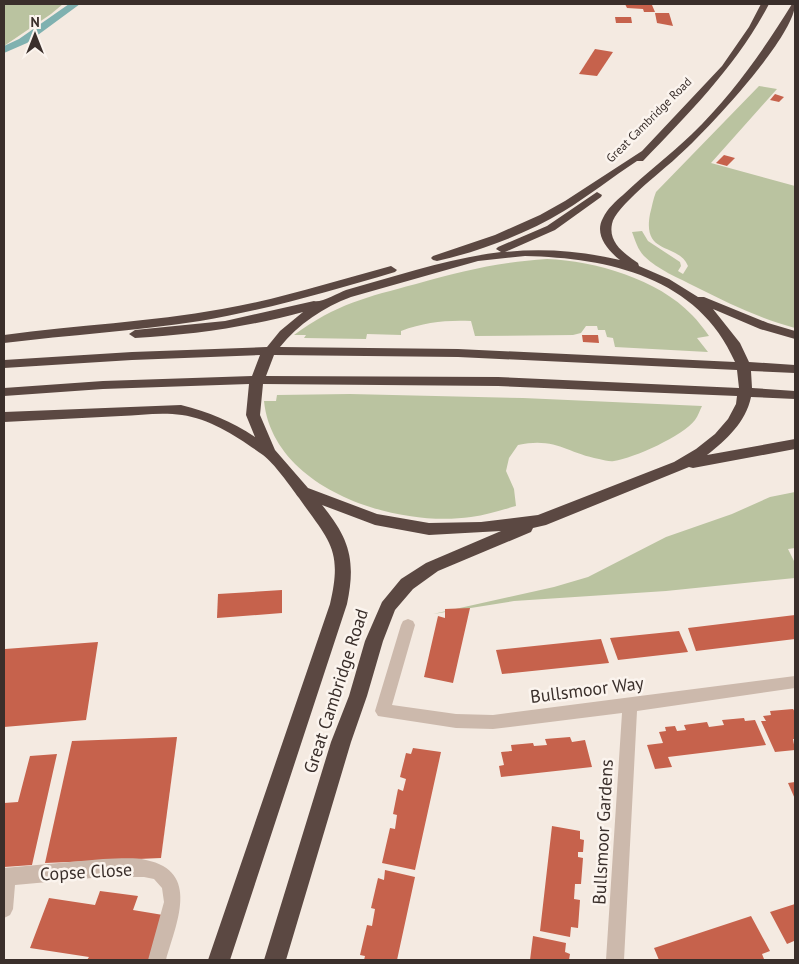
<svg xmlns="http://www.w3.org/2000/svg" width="799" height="964" viewBox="0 0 799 964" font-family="'PT Sans',sans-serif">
<rect width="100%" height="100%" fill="#f4eae1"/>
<g fill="#bac3a0">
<polygon points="4,4 63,4 51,14 4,46"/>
<path d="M759,86l18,3 -66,74 84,23v142c-35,-9 -67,-25 -99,-41 -17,-9 -38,-17 -52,-31 -6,-6 -9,-16 -12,-24l10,-1 6,10 32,21 1,4 -3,5 5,3 5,-8c-10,-24 -46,-10 -38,-52 2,-7 3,-15 6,-22z"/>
<path d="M547,259c48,2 111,20 145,56 6,6 12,14 17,21l-12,2 11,14 -93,-5 -2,-9 -6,-1 -2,-7h-7l-1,-4h-11l-5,7 -8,2 -98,1 -4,-15c-25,-1 -46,1 -70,10v4l-34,-1 -1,5 -62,-1 2,-3h-12c42,-31 73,-38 122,-51 46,-13 83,-22 131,-25z"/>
<path d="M350,394l173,4 179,8c-2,4 -4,10 -7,14 -12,16 -61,38 -81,41 -4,1 -10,-1 -15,-2 -33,-6 -43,-22 -81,-14l-9,13 -3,13 8,18 2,17c-15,4 -30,9 -45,11 -76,11 -198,-28 -207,-116h12l1,-6z"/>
<polygon points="795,492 795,548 788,549 795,563 795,578 666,591 514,601 433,614 554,587 588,577 666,537 732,514 770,497"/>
</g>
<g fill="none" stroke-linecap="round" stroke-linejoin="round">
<polygon fill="#7fb1b0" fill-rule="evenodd" points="69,4 80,4 27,43 4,53 4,46 19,39"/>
</g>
<g fill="#c6624c">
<polygon points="625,4 652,5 655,12 644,12 643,9 627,8"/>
<polygon points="655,13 669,13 673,26 657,23"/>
<polygon points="615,17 631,17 632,23 616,23"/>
<polygon points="595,49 613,52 597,76 579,74"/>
<polygon points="775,94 784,97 779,102 770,100"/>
<polygon points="724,155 735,158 727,166 716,163"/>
<polygon points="582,335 598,335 599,343 583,342"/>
<polygon points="282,590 282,613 217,618 218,594"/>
<polygon points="470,608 453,683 424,677 438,616 445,618 445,609"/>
<polygon points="795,615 795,639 696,651 688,628"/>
<polygon points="679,631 688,652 618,660 610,638"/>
<polygon points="601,639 609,663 502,674 496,650"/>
<polygon points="98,642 86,720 4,727 4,656 5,649"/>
<polygon points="793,709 795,712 795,739 793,739 795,750 775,752 761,721 766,721 763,716 771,715 770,711"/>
<polygon points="744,718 745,721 755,720 766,745 668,757 672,767 655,769 647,745 663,743 659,732 666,731 665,727 675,726 677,731 686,730 684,725 707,722 709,727 724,725 722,720"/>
<polygon points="177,737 161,858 45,863 72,741"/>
<polygon points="570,737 572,742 585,740 592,767 501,777 499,766 504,765 501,752 512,751 511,745 533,743 534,746 547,745 545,739"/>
<polygon points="413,748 441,752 415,870 382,863 390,828 395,829 397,815 393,814 398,789 403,791 406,779 400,777 406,753 411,754"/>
<polygon points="57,754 32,865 4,867 4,803 18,802 30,756"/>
<polygon points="795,782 795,799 788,783"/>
<polygon points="552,826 580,831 580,839 584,840 583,852 578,852 578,857 583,858 581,884 575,884 574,899 580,900 578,928 571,927 570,937 540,931"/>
<polygon points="385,870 415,877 397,960 364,960 365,956 360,955 367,925 372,926 375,909 371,908 378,878 384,880"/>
<polygon points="100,891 138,896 133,910 163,915 149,960 87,960 89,957 30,948 49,898 95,905"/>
<polygon points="795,904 795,944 794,941 787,944 770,912"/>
<polygon points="751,916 770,951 762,954 764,959 760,960 659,960 654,948"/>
<polygon points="533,936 566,943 565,952 570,954 569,960 530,960"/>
</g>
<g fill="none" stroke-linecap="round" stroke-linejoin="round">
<g fill="#ccb9ac" fill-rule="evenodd">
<polygon points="408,619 413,621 415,625 392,705 456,714 493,715 795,676 795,688 637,711 624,960 606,960 622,713 493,729 456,728 378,716 375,711 401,625 403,621"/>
<path d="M103,859c14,0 30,-2 43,1 55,11 30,64 20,100h-18l16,-58 -2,-14 -8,-9 -10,-2h-41l-88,8 -2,24 -3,6 -6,3v-50z"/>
</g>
<g fill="#5b4842" fill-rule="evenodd">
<path d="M761,4h8c-32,61 -79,108 -126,157h-6c-25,16 -48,35 -73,50 -38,23 -83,40 -127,50l-4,-1 -2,-2 2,-2 62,-21 45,-20 25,-14 77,-50 80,-85 27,-39z"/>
<path d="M792,4h3c0,33 -92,131 -120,155 -14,13 -60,48 -63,65 -4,19 13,30 26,39l1,3 30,13 29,18h6l64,26 27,8v8l-35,-10 -47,-20 27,34 9,19 46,3v8l-44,-2 1,17 43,3v8l-44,-2c-5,25 -25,43 -44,58l88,-16v10l-102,19 -4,-1 -143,58 -13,3 -2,4 -93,39 -25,18 -18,21 -12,31 -16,55 -16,46 -65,218h-22l67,-218 18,-46 16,-55 17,-39 19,-23 25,-16 75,-32 -72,4 -54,-10 -53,-20c28,34 34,56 25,99l-117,356h-22l122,-356c13,-55 -1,-63 -31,-106 -9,-12 -25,-35 -36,-43 -24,-17 -52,-36 -81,-40 -20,-3 -41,0 -61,1 -39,2 -78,4 -117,6v-10l177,-7c28,7 50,16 74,32l-9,-22 3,-31 -146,5 -99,7v-8l99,-7 149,-5 8,-21 -128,5 -128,8v-8l128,-8 135,-5 13,-16 23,-19c-55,15 -111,23 -168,26l-6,-4 6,-4 90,-9 89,-20c7,2 24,-8 32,-11 51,-14 103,-32 155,-38l-5,-3 2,-2 49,-21 50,-34 5,3 -1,2 -46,33 -50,22c38,-4 77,-1 115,8 -13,-10 -26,-26 -17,-42 4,-9 13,-17 20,-23 22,-21 47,-40 69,-61 40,-39 71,-83 100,-130zM525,256c84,2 173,21 210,106l-277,-13 -178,-2c18,-23 44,-40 71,-50l127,-36zM274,355l184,2 279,13 2,18 -241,-11 -232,-1zM263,384l235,2 239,10 -1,8 -8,15 -13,15 -19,15 -22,13 -136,53 -57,7 -52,1 -52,-9 -69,-26 -33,-38 -15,-35z"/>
<path d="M391,266l6,4 -2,2c-64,19 -129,38 -195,49 -65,10 -131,14 -196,22v-8c73,-10 146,-13 218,-26 58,-10 113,-28 169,-43z"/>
</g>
</g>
<g text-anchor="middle" stroke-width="5" stroke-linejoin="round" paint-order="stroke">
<g font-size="12" fill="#3a2f2b" stroke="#fbf4ee">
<text transform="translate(649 120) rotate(-45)" y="4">Great Cambridge Road</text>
</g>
<g font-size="18" fill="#3a2f2b" stroke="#fbf4ee">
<text transform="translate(587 690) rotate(-7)" y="6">Bullsmoor Way</text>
<text transform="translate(336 691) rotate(-72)" y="6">Great Cambridge Road</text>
<text transform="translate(603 832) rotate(-87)" y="6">Bullsmoor Gardens</text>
<text transform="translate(86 872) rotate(-3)" y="6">Copse Close</text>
</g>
</g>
<rect width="799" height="964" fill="none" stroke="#3a2f2b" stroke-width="10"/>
<g transform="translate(35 35)" stroke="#fbf4ee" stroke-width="4" paint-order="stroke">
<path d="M0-4L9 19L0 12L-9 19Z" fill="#3a2f2b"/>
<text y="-8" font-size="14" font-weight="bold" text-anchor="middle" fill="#3a2f2b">N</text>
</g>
</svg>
